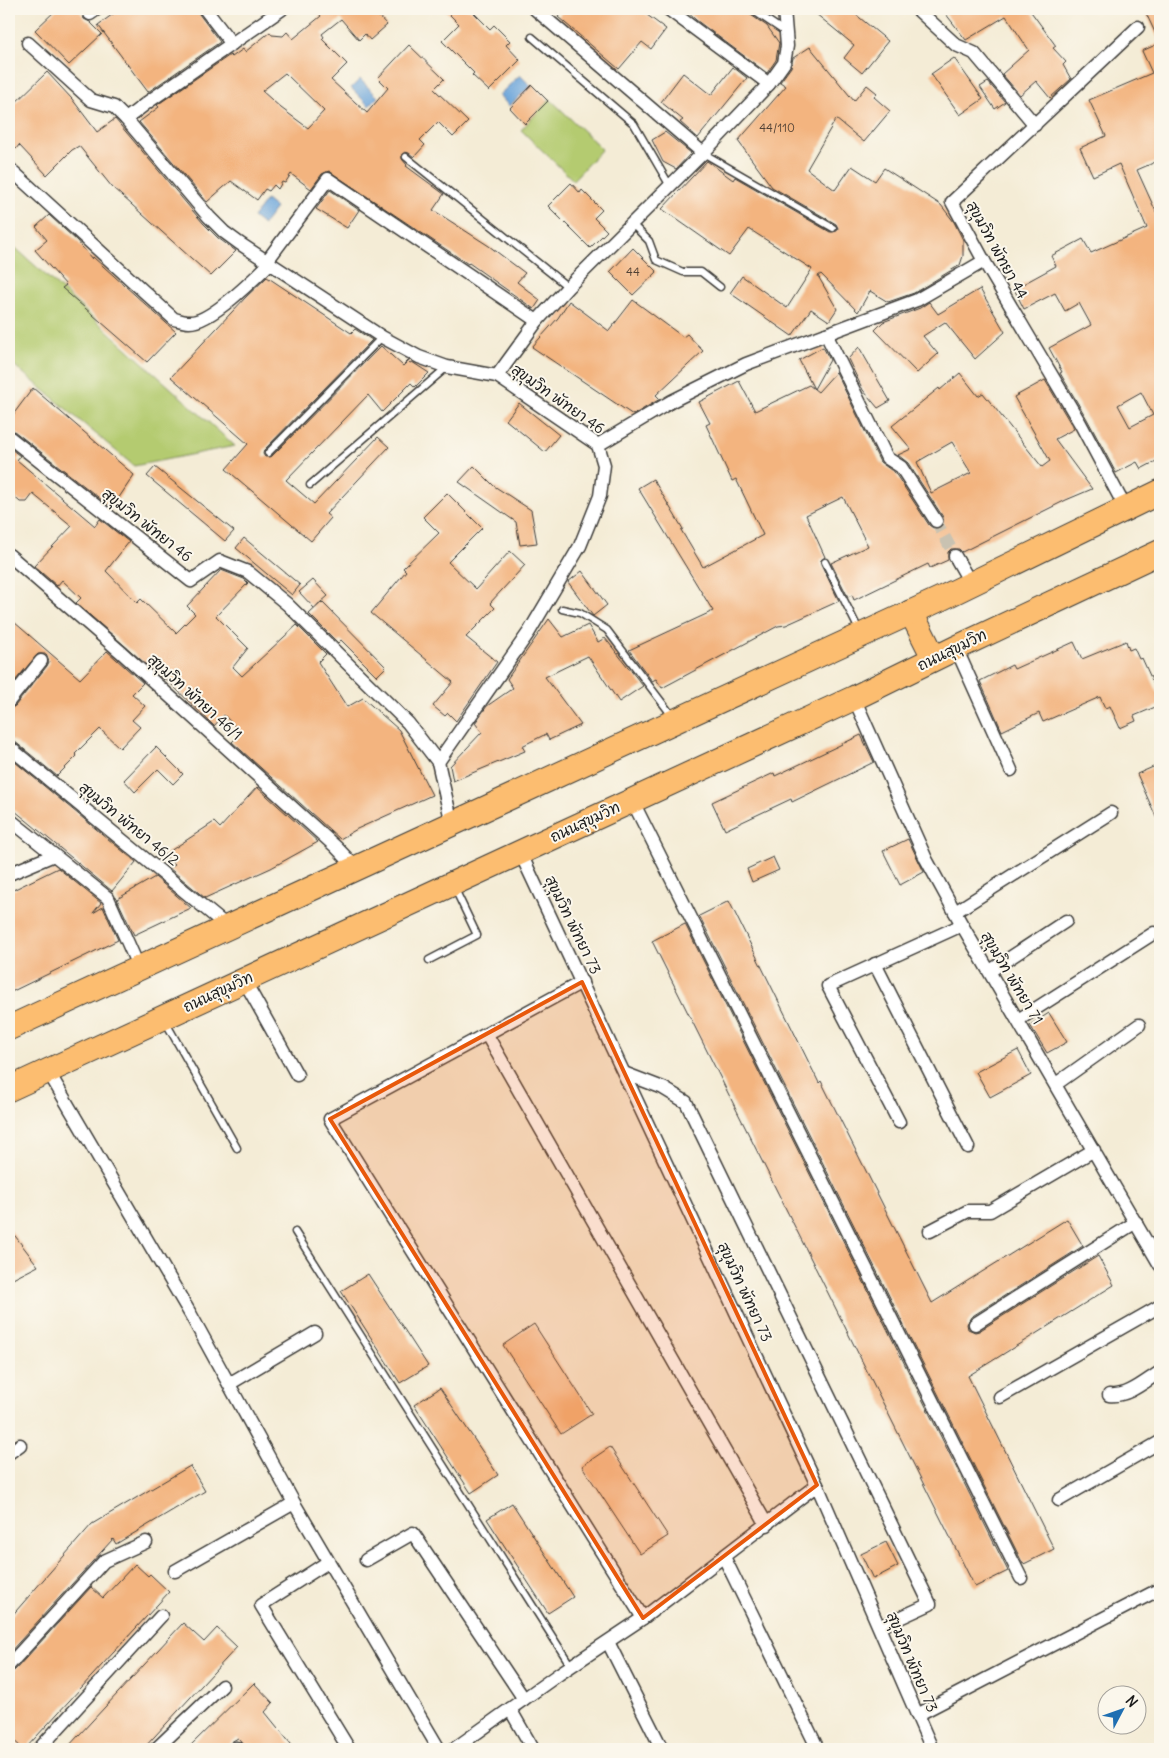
<svg xmlns="http://www.w3.org/2000/svg" width="1169" height="1758" viewBox="0 0 1169 1758" font-family="Delius,'Playpen Sans Thai',sans-serif">
<rect width="100%" height="100%" fill="#fbf7ec"/>
<filter id="ink" filterUnits="userSpaceOnUse"><feTurbulence type="fractalNoise" baseFrequency=".02" numOctaves="2"/><feDisplacementMap in="SourceGraphic" scale="10" xChannelSelector="R" yChannelSelector="G"/><feConvolveMatrix kernelMatrix="1 2 1 2 8 2 1 2 1" color-interpolation-filters="sRGB"/></filter>
<filter id="wash" filterUnits="userSpaceOnUse"><feTurbulence type="fractalNoise" baseFrequency=".0096" numOctaves="4" result="noise"/><feDisplacementMap in="SourceGraphic" scale="20" xChannelSelector="R" yChannelSelector="G"/><feGaussianBlur stdDeviation="1.12" result="paint"/><feColorMatrix in="noise" values="0 0 0 0 0 0 0 0 0 0 0 0 0 0 0 0 0 1.4 0 .05"/><feComposite in="paint" operator="in"/></filter>
<g filter="url(#wash)">
<rect width="100%" height="100%" fill="#f4ecd6"/>
<g fill="#b4cb70" stroke="#687446">
<polygon points="550,99 602,149 573,180 521,130"/>
<polygon points="9,242 235,446 134,466 9,361"/>
</g>
<g fill="#6ba4da" stroke="#44607b">
<polygon points="520,75 531,86 509,106 499,95"/>
<polygon points="360,79 378,97 369,106 351,88"/>
<polygon points="266,200 276,208 263,225 253,217"/>
</g>
<g id="blocks">
<g fill="#f3b47f" fill-rule="evenodd">
<polygon points="57,9 77,9 82,14 84,19 90,22 102,34 69,65 35,30"/>
<polygon points="120,9 197,9 199,14 220,42 148,92 98,25"/>
<path d="M315,9h57l15,16 -17,15 -5,-6 -6,6 -18,-21 -19,15 2,3 -2,2 25,25 -16,16 36,33 21,-25 -10,-10 31,-33 35,34 -10,10 34,33 -15,15 -15,-15 -18,18 5,5 -11,12 -5,-4 -4,-1 -3,2v5l5,6 -1,1 38,28 -11,16 56,36 36,27 -8,9 23,18 -6,9 -65,-46 -1,1 -139,-93 -7,3 -11,15 -20,-15 -6,9 -3,-1 -4,7 -4,-4 -5,6 -4,-2 -8,11 -26,-19 -24,21 -68,-80 20,-15 -2,-2 73,-50 2,2 11,-8 2,3 25,-20 2,3 11,1 4,-4 6,7 28,-23zM285,73l39,38 -16,17 -27,-20 -19,-17z"/>
<polygon points="444,9 470,9 490,29 494,25 510,41 506,45 520,60 489,91 472,75 474,73 442,41 459,24"/>
<polygon points="564,9 639,9 666,29 651,49 642,42 619,69 558,17"/>
<polygon points="684,9 742,9 767,26 779,43 776,60 767,73 696,20"/>
<polygon points="810,9 849,9 888,41 862,73 844,58 854,45"/>
<polygon points="942,9 1029,9 1056,46 1053,48 1066,62 1063,65 1071,79 1050,98 1036,81 1020,95 1002,74 1029,50 1006,16 966,40"/>
<path d="M1144,9h16v151l-23,10 20,44 3,-1v246l-19,10 -4,-7 -21,11 -29,-54 -27,-46 2,-1 -13,-24 42,-23 -12,-22 -14,8 -10,-18 -31,16 -10,-20 42,-23 -5,-10 32,-17 8,14 56,-25 -28,-64 -26,12 -13,-28 26,-12 -17,-36 63,-27 -10,-22 18,-8zM1141,392l12,23 -23,12 -12,-22z"/>
<polygon points="810,47 854,101 867,85 877,93 874,97 890,111 864,142 836,119 807,169 835,190 852,166 875,181 884,168 941,205 954,222 963,240 963,256 960,265 914,293 888,302 870,291 858,312 821,274 818,276 837,309 829,321 811,309 792,336 730,293 742,276 787,308 812,269 749,229 729,256 662,209 707,161 733,180 735,177 830,232 837,231 838,228 836,224 772,187 738,141 786,86 780,82 791,67 793,58"/>
<polygon points="954,58 983,99 960,115 931,74"/>
<polygon points="733,67 747,78 698,138 680,122 683,120 661,102 683,73 711,95"/>
<polygon points="47,72 72,99 97,132 115,119 203,223 218,238 236,251 211,276 112,187 79,146 72,150 47,175 19,145 16,149 9,142 9,109"/>
<polygon points="988,82 1005,102 995,109 980,87"/>
<polygon points="532,85 548,101 525,124 510,108"/>
<polygon points="665,132 691,153 676,169 663,162 652,140"/>
<polygon points="571,183 580,193 582,190 602,210 594,218 607,231 590,248 548,206"/>
<polygon points="330,190 359,210 347,228 316,209"/>
<polygon points="49,215 77,241 92,259 93,257 176,332 147,362 62,288 66,285 35,250 47,240 36,227"/>
<polygon points="633,248 657,272 633,295 610,272"/>
<polygon points="267,277 351,333 355,329 372,340 264,450 263,454 265,457 272,456 381,346 403,366 408,361 410,363 412,362 429,373 415,387 411,383 382,412 368,395 286,480 314,504 378,437 389,447 326,514 331,518 311,541 226,469 248,444 171,377 246,297"/>
<polygon points="980,289 1005,332 975,359 945,322 923,336 938,354 917,373 875,330 883,322 920,308 929,302 938,314"/>
<polygon points="633,300 683,337 687,334 703,351 656,395 660,399 633,415 532,347 558,318 569,301 609,331"/>
<polygon points="823,347 830,360 814,389 799,360"/>
<polygon points="859,347 890,401 878,408 863,390 848,359"/>
<path d="M836,372l44,90 15,11 34,52 4,3 4,1 6,-4v-8l-35,-54 -10,-8 13,-6 -19,-23 47,-38 1,2 20,-17 18,23 5,-3 59,74 8,-6 -36,-64 31,-17 29,49 -19,10 37,50 -26,11 -104,52 -3,-3h-8l-3,3v8l-18,8 -2,-4 -74,36 -2,-5 -4,2 -17,-34 37,-17 -25,-49 -37,18 19,42 -4,3v4l18,37 -53,24 -8,1 -116,62 -6,-9 -4,2 -23,-31 84,-39 -75,-123 15,-9 30,50 -2,1 22,37 60,-32 -27,-56 -4,2 -26,-56 4,-2 -11,-21 40,-21 16,30 54,-26 9,7zM952,442l19,31 -40,20 -14,-31z"/>
<polygon points="33,388 134,475 112,508 9,427 9,420"/>
<polygon points="519,403 559,435 545,452 506,420"/>
<polygon points="11,449 20,456 17,460 95,526 100,519 129,542 106,571 137,603 141,599 176,633 195,614 187,606 221,570 244,579 248,583 216,616 248,648 233,667 242,676 297,625 326,654 318,662 347,707 363,698 399,730 432,795 357,829 340,839 232,742 241,733 224,715 214,726 165,678 164,680 76,603 81,598 62,580 57,586 34,566 72,526 33,494 27,502 20,502 9,492 9,451"/>
<polygon points="474,466 494,486 531,510 537,543 520,545 516,522 459,482"/>
<polygon points="155,467 234,531 225,541 147,476"/>
<polygon points="447,493 482,528 448,562 476,589 510,551 525,565 490,603 495,608 466,637 497,662 456,721 448,713 445,716 433,706 453,682 371,613 406,571 403,568 439,533 423,517"/>
<polygon points="244,538 300,585 292,595 236,548"/>
<polygon points="582,571 607,605 593,616 568,582"/>
<polygon points="313,580 328,596 314,608 299,592"/>
<polygon points="322,602 386,667 377,676 341,640 338,643 309,614"/>
<polygon points="549,619 563,637 588,625 598,642 605,638 643,686 619,702 588,656 545,677 581,725 549,740 546,734 522,746 525,751 453,781 450,766 482,732 475,723 487,706 513,688 507,679"/>
<polygon points="14,622 80,679 107,651 143,683 132,694 145,706 132,720 140,727 120,748 100,729 75,754 77,756 57,776 14,741 9,739 9,709 15,706 47,666 49,662 46,654 38,654 9,688 9,628"/>
<polygon points="1126,641 1129,650 1134,648 1139,659 1142,658 1160,698 1160,705 1134,716 1136,721 1120,728 1110,706 1105,708 1100,697 1043,722 1039,713 1002,731 980,681 1012,665 1014,669 1074,642 1082,659"/>
<polygon points="861,735 874,762 792,802 791,799 725,830 712,802 774,773 775,776"/>
<polygon points="156,747 183,774 173,784 158,769 135,792 124,780"/>
<polygon points="9,757 136,862 112,891 9,806"/>
<polygon points="1160,764 1160,826 1137,774"/>
<polygon points="257,787 318,842 271,868 205,898 169,868 175,865 164,855 214,822 220,828"/>
<polygon points="908,839 924,872 900,885 883,851"/>
<polygon points="773,857 779,870 752,882 747,869"/>
<polygon points="58,868 101,903 93,913 103,907 118,940 9,993 9,892"/>
<polygon points="155,877 191,908 134,935 117,899"/>
<polygon points="729,901 819,1083 821,1081 932,1303 1067,1219 1083,1246 971,1317 967,1324 968,1329 975,1332 979,1331 1098,1256 1114,1285 968,1376 1054,1549 1026,1563 1023,1564 700,917 699,916"/>
<polygon points="685,924 1008,1571 975,1587 652,941"/>
<polygon points="1049,1013 1067,1042 1047,1053 1030,1025"/>
<polygon points="1018,1050 1031,1075 990,1097 976,1072"/>
<polygon points="9,1228 38,1266 9,1281"/>
<polygon points="368,1274 428,1366 400,1383 341,1291"/>
<polygon points="534,1324 592,1414 561,1434 503,1345"/>
<polygon points="440,1388 498,1475 471,1493 414,1405"/>
<polygon points="610,1447 668,1536 640,1554 582,1466"/>
<polygon points="190,1466 205,1491 116,1544 113,1539 9,1653 9,1619 92,1524"/>
<polygon points="512,1503 573,1597 548,1613 487,1519"/>
<polygon points="886,1542 898,1566 873,1579 861,1554"/>
<polygon points="135,1564 148,1576 150,1574 169,1592 25,1749 23,1749 9,1736 9,1673 15,1670 91,1587 103,1598"/>
<polygon points="183,1623 204,1642 217,1628 237,1647 143,1749 66,1749"/>
<polygon points="254,1683 273,1703 265,1712 295,1749 248,1749 238,1738 231,1742 226,1749 187,1749"/>
</g>
</g>
</g>
<g filter="url(#ink)">
<use href="#blocks" fill-opacity="0" stroke="#3c3b38" stroke-width="1"/>
<g fill="none" stroke-linecap="round" stroke-linejoin="round">
<polyline stroke="#c9c2b1" stroke-width="12" stroke-dasharray="12 6" stroke-linecap="butt" points="936,521 955,556"/>
<g stroke="#3c3b38" stroke-width="9">
<g id="lane">
<polyline points="751,9 785,32"/>
<polyline points="532,37 634,124 670,186"/>
<polyline points="703,153 833,228"/>
<polyline points="406,157 568,287"/>
<polyline points="632,224 649,241 656,260 683,272 701,272 720,287"/>
<polyline points="268,453 382,337"/>
<polyline points="310,485 447,367"/>
<polyline points="825,562 859,630"/>
<polyline points="562,609 580,613 607,630 673,717"/>
<polyline points="429,960 477,935 454,887"/>
<polyline points="165,1021 237,1148"/>
<polyline points="295,1232 571,1666"/>
</g>
</g>
<g stroke="#3c3b38" stroke-width="15">
<g id="street">
<polyline points="205,9 232,44"/>
<polyline points="535,9 703,153"/>
<polyline points="668,9 769,84"/>
<polyline points="917,9 956,45 974,53 1035,125"/>
<polyline points="90,14 97,9"/>
<polyline points="28,43 91,100 114,107 126,119 148,102 282,9"/>
<polyline points="126,119 209,217 224,232 239,243 382,337 419,357 447,367 497,376"/>
<path d="M9,168l165,151c5,1 10,3 15,3 21,1 66,-44 81,-59"/>
<polyline points="267,261 328,179 537,321"/>
<polyline points="826,334 887,458 901,467 936,521"/>
<polyline points="9,437 191,581 220,561 248,572 287,604 408,723 438,762 452,824"/>
<polyline points="598,445 672,401 746,364 917,300 984,261"/>
<polyline points="1126,509 1080,423 984,261 952,202 1138,27"/>
<polyline points="9,555 122,653 336,847 356,868"/>
<polyline points="955,556 971,584"/>
<polyline points="956,648 1011,770"/>
<polyline points="854,698 926,859 962,925 1160,1265"/>
<polyline points="9,701 41,661"/>
<polyline points="9,747 228,927"/>
<polyline points="438,762 529,632 580,546 600,496 604,465 598,445 497,376 537,321 568,287 703,153 769,84 784,63 787,46 784,9"/>
<polyline points="632,800 1021,1578"/>
<polyline points="9,819 108,898 139,968"/>
<polyline points="520,852 817,1485 932,1749"/>
<polyline points="9,874 54,855"/>
<polyline points="955,912 1111,813"/>
<polyline points="875,964 968,1147"/>
<polyline points="990,971 1066,921"/>
<polyline points="244,980 297,1075"/>
<polyline points="582,982 330,1119 643,1618"/>
<polyline points="1018,1020 1154,933"/>
<polyline points="487,1035 767,1525"/>
<polyline points="48,1071 191,1315 294,1503 439,1749"/>
<polyline points="624,1073 663,1088 686,1102 930,1604 880,1627"/>
<polyline points="1056,1084 1139,1025"/>
<polyline points="899,1122 828,986 962,925"/>
<polyline points="930,1231 968,1211 990,1211 1094,1150"/>
<polyline points="975,1324 1136,1222"/>
<polyline points="229,1384 315,1333"/>
<path d="M1109,1395c19,2 35,-13 51,-23"/>
<polyline points="1000,1397 1160,1306"/>
<polyline points="9,1453 20,1445"/>
<polyline points="1059,1500 1160,1442"/>
<polyline points="724,1557 818,1749"/>
<polyline points="366,1560 413,1533 524,1699"/>
<polyline points="328,1562 261,1605 349,1749"/>
<polyline points="175,1571 294,1503"/>
<polyline points="608,1642 662,1749"/>
<polyline points="9,1665 104,1561 146,1542"/>
<polyline points="510,1709 533,1749"/>
<polyline points="917,1715 1160,1589"/>
<polyline points="236,1748 238,1749"/>
<polyline points="39,1749 161,1616"/>
<polyline points="156,1749 222,1686"/>
<polyline points="454,1749 559,1674 643,1618 817,1485"/>
</g>
</g>
<g stroke="#3c3b38" stroke-width="26">
<g id="highway">
<polyline points="911,612 934,658"/>
<polyline points="9,1028 940,599 1160,492"/>
<polyline points="9,1089 854,698 956,648 1160,552"/>
</g>
</g>
<use href="#lane" stroke="#fff" stroke-width="6"/>
<use href="#street" stroke="#fff" stroke-width="12"/>
<use href="#highway" stroke="#fcbd6f" stroke-width="24"/>
</g>
</g>
<path fill="#e8590c" fill-opacity="0.2" stroke="#e8590c" stroke-width="4" stroke-linejoin="round" d="M582,982l235,503 -174,133 -313,-499z"/>
<g text-anchor="middle" stroke-width="4" stroke-linejoin="round" paint-order="stroke">
<g font-size="12" fill="#524235">
<text x="777" y="132">44/110</text>
<text x="633" y="276">44</text>
</g>
<g font-size="15" fill="#1c1c1c" stroke="#fbf7ec">
<text transform="translate(997 250) rotate(61)" y="5">สุขุมวิท พัทยา 44</text>
<text transform="translate(558 399) rotate(35)" y="5">สุขุมวิท พัทยา 46</text>
<text transform="translate(147 525) rotate(38)" y="5">สุขุมวิท พัทยา 46</text>
<text transform="translate(952 650) rotate(-26)" y="5">ถนนสุขุมวิท</text>
<text transform="translate(195 697) rotate(42)" y="5">สุขุมวิท พัทยา 46/1</text>
<text transform="translate(585 822) rotate(-25)" y="5">ถนนสุขุมวิท</text>
<text transform="translate(129 824) rotate(39)" y="5">สุขุมวิท พัทยา 46/2</text>
<text transform="translate(573 925) rotate(64)" y="5">สุขุมวิท พัทยา 73</text>
<text transform="translate(1012 978) rotate(59)" y="5">สุขุมวิท พัทยา 71</text>
<text transform="translate(218 992) rotate(-25)" y="5">ถนนสุขุมวิท</text>
<text transform="translate(745 1292) rotate(65)" y="5">สุขุมวิท พัทยา 73</text>
<text transform="translate(912 1662) rotate(67)" y="5">สุขุมวิท พัทยา 73</text>
</g>
</g>
<rect width="1169" height="1758" fill="none" stroke="#fbf7ec" stroke-width="30"/>
<g transform="translate(1122 1710) rotate(49)"><circle r="24" fill="#fbf7ec" stroke="#a29f99"/>
<path d="M0-4L9 19L0 12L-9 19Z" fill="#1f6fb2"/>
<text y="-8" font-size="14" font-weight="bold" text-anchor="middle" fill="#1c1c1c">N</text>
</g>
</svg>
